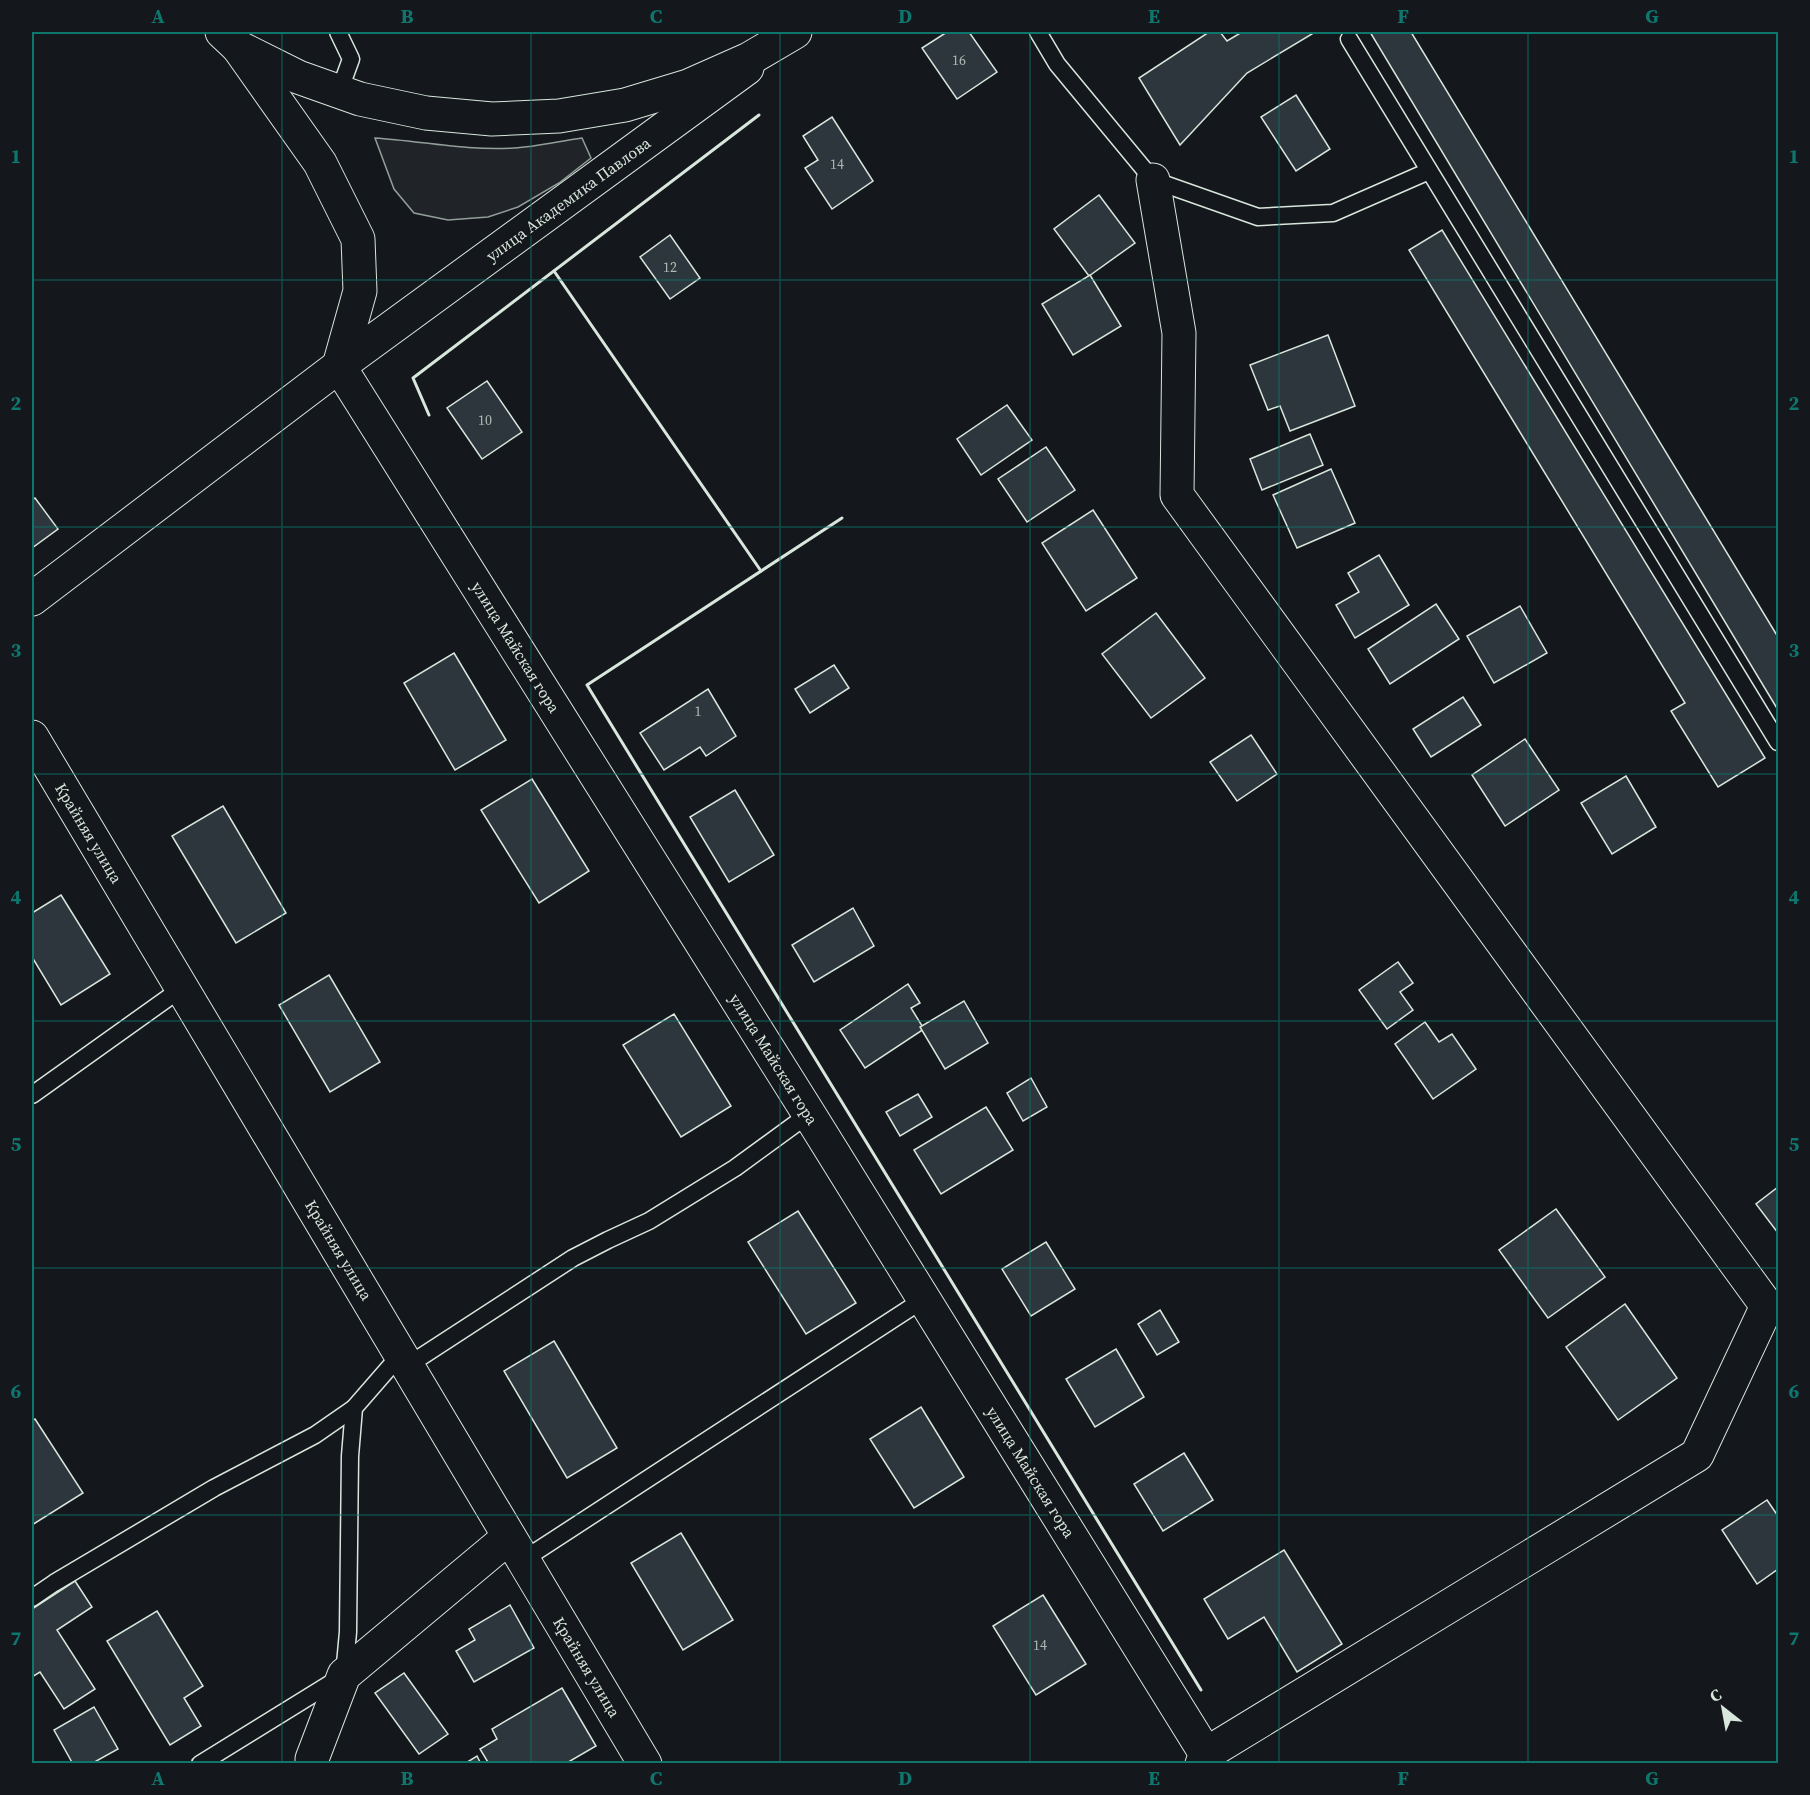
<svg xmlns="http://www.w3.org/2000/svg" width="1810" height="1795" viewBox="0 0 1810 1795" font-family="'Source Serif 4',serif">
<rect width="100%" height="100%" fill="#14181c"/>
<path fill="#202428" stroke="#939e99" stroke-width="1.5" d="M375,138c46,3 92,13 139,10 22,-1 46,-7 68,-10l9,20 -32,25 -41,24 -30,10 -40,3 -34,-7 -20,-24z"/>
<g fill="#2c363c" stroke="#d8e6dc" stroke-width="1.5">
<polygon points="947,32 969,32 997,72 957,99 922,48"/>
<polygon points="1209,32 1220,32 1227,41 1242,32 1311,32 1312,34 1247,73 1180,145 1139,78"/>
<polygon points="1370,32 1411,32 1778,637 1778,710"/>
<polygon points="1296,95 1330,149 1296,171 1261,117"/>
<polygon points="832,117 873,181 832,209 805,168 818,160 803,136"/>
<polygon points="1099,195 1135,243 1089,276 1054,229"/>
<polygon points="1442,230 1765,758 1718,787 1671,711 1685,703 1409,250"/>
<polygon points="670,235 700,278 670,299 640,257"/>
<polygon points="1090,275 1121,326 1073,355 1042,304"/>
<polygon points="1328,335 1355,406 1290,431 1280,406 1268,410 1250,365"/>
<polygon points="487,381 522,432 482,459 447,408"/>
<polygon points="1007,405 1032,440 981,475 957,439"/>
<polygon points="1310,434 1323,465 1262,490 1250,459"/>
<polygon points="1046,447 1075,490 1027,522 998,479"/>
<polygon points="1331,469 1355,523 1297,548 1273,495"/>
<polygon points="35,498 58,529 32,548 32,500"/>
<polygon points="1093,510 1137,578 1086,611 1042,543"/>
<polygon points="1379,555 1409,605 1355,638 1336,605 1359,592 1348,573"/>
<polygon points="1436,604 1459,639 1390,684 1368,649"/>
<polygon points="1520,606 1547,653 1494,683 1467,636"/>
<polygon points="1156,613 1205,678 1151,718 1102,654"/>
<polygon points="454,653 506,740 455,770 404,683"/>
<polygon points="834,665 849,688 810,713 795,689"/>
<polygon points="708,689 736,736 706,756 700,747 664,770 640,733"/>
<polygon points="1463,697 1481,725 1431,757 1413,729"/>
<polygon points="1251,735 1277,774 1237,801 1210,762"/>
<polygon points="1525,739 1559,790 1505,826 1472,775"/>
<polygon points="1626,776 1656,827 1612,854 1581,803"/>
<polygon points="532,779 589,871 539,903 481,810"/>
<polygon points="735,790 774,855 729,882 690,817"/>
<polygon points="223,806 286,913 236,943 172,836"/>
<polygon points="61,895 110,974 61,1005 32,957 32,913"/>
<polygon points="853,908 874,946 814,982 792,945"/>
<polygon points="1398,962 1413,983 1400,992 1413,1010 1387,1029 1359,990"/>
<polygon points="329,975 380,1062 330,1092 279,1005"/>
<polygon points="908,984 920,1003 911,1008 924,1029 865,1068 840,1030"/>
<polygon points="964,1001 988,1043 945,1069 920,1027"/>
<polygon points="674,1014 731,1106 681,1137 623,1045"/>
<polygon points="1425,1022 1439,1042 1452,1034 1476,1069 1433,1099 1395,1044"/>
<polygon points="1031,1078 1047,1107 1023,1121 1007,1093"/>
<polygon points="918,1094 932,1117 900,1136 886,1112"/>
<polygon points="986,1107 1013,1150 941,1194 914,1150"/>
<polygon points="1778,1187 1778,1233 1756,1204"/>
<polygon points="1556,1209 1605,1277 1548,1318 1499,1250"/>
<polygon points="798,1211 856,1303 806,1334 748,1242"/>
<polygon points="1046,1242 1075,1289 1031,1316 1002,1269"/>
<polygon points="1625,1304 1677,1378 1618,1420 1566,1347"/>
<polygon points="1160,1310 1179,1342 1157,1355 1138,1324"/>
<polygon points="554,1341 617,1448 567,1478 504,1371"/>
<polygon points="1116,1349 1144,1397 1095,1427 1066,1379"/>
<polygon points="921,1407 964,1477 914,1508 870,1439"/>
<polygon points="35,1419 83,1493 32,1525 32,1421"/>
<polygon points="1184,1453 1213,1500 1163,1531 1134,1484"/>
<polygon points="1767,1500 1778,1516 1778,1569 1757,1584 1722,1530"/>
<polygon points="681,1533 733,1620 683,1650 631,1563"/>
<polygon points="1284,1550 1342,1644 1297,1672 1264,1617 1228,1639 1204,1599"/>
<polygon points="75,1581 92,1607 57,1630 95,1689 64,1709 40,1672 32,1677 32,1609"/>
<polygon points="1043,1595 1086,1664 1036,1695 993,1626"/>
<polygon points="510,1605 534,1648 474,1682 456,1651 475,1640 469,1629"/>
<polygon points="157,1611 203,1686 184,1698 201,1726 170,1745 107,1641"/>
<polygon points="404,1673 448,1734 419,1754 375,1693"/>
<polygon points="562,1688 596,1746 565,1764 489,1764 480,1749 497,1739 492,1729"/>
<polygon points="94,1707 118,1749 91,1764 73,1764 54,1730"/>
<polygon points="477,1756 481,1764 464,1764"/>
</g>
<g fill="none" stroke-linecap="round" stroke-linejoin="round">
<g stroke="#d8e6dc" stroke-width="19">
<g id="service">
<polyline points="338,32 351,59 339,92"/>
<polyline points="1038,32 1057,64 1153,180 1258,217 1333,213 1429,171"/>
<polyline points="1349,39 1778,742"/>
<polyline points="32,1095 182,988"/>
<polyline points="407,1366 573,1258 608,1240 649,1221 735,1168 809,1114"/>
<polyline points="523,1560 924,1299"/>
<polyline points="32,1598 54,1583 214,1488 315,1435 354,1408"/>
<polyline points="200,1764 344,1675 348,1632 350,1456 354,1408 401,1354"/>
</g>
</g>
<g stroke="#d8e6dc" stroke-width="35">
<g id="minor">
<polyline points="238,47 320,163 358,239 360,291 339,366"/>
<polyline points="1153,180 1179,333 1177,495 1767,1306 1697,1455 1206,1754 1202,1764"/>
<polyline points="339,366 809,1114 1206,1754"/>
<polyline points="32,599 339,366 747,68"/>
<polyline points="32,737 645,1764"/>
<polyline points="312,1764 312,1759 344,1675 509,1537"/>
</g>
</g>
<g stroke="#d8e6dc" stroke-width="35">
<polyline id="tertiary" points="222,32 238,47 298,77 360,99 426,113 492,119 559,116 625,105 688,86 749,59 795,32"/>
</g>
<use href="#service" stroke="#14181c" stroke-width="16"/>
<use href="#minor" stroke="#14181c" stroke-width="33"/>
<use href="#tertiary" stroke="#14181c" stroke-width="33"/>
<g stroke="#d8e6dc" stroke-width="3">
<polyline points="554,271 761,571"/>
<polyline points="429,415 413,378 759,115"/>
<polyline points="842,518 587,685 1201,1690"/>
</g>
</g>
<path fill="none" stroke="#0f766e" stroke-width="1.5" stroke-opacity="0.55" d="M282,32v1732M531,32v1732M780,32v1732M1030,32v1732M1279,32v1732M1528,32v1732M32,280h1746M32,527h1746M32,774h1746M32,1021h1746M32,1268h1746M32,1515h1746"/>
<g text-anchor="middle" stroke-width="4.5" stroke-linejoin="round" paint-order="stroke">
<g font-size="14" fill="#adbab4">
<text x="959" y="65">16</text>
<text x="837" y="169">14</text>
<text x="670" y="272">12</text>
<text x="485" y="425">10</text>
<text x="698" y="716">1</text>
<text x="1040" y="1650">14</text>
</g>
<g font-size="16" fill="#d8e6dc" stroke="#14181c">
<text transform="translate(568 199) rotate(-36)" y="6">улица Академика Павлова</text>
<text transform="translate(516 647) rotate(58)" y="6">улица Майская гора</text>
<text transform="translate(89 833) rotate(59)" y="6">Крайняя улица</text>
<text transform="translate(774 1059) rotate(58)" y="6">улица Майская гора</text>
<text transform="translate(339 1250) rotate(59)" y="6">Крайняя улица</text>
<text transform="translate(1031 1472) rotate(58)" y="6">улица Майская гора</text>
<text transform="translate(587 1667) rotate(59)" y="6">Крайняя улица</text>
</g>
</g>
<rect width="1810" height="1795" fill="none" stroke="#14181c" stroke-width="66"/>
<g transform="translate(1723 1708) rotate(329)" stroke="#14181c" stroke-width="4.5" paint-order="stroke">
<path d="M0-4.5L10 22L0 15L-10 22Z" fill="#d8e6dc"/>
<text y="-9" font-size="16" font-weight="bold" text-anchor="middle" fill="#d8e6dc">С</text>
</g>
<rect x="33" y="33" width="1744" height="1729" fill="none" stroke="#0f766e" stroke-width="2"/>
<g font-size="20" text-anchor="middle" font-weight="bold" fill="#0f766e">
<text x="158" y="23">A</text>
<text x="407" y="23">B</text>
<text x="656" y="23">C</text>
<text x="905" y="23">D</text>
<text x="1154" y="23">E</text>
<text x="1403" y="23">F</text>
<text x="1652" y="23">G</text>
<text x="16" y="163">1</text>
<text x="1794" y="163">1</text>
<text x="16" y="410">2</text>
<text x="1794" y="410">2</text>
<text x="16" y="657">3</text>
<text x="1794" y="657">3</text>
<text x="16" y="904">4</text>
<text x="1794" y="904">4</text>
<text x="16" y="1151">5</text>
<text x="1794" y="1151">5</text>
<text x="16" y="1398">6</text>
<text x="1794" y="1398">6</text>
<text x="16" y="1645">7</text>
<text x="1794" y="1645">7</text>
<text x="158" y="1785">A</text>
<text x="407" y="1785">B</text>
<text x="656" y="1785">C</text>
<text x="905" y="1785">D</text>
<text x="1154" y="1785">E</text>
<text x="1403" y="1785">F</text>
<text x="1652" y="1785">G</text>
</g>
</svg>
